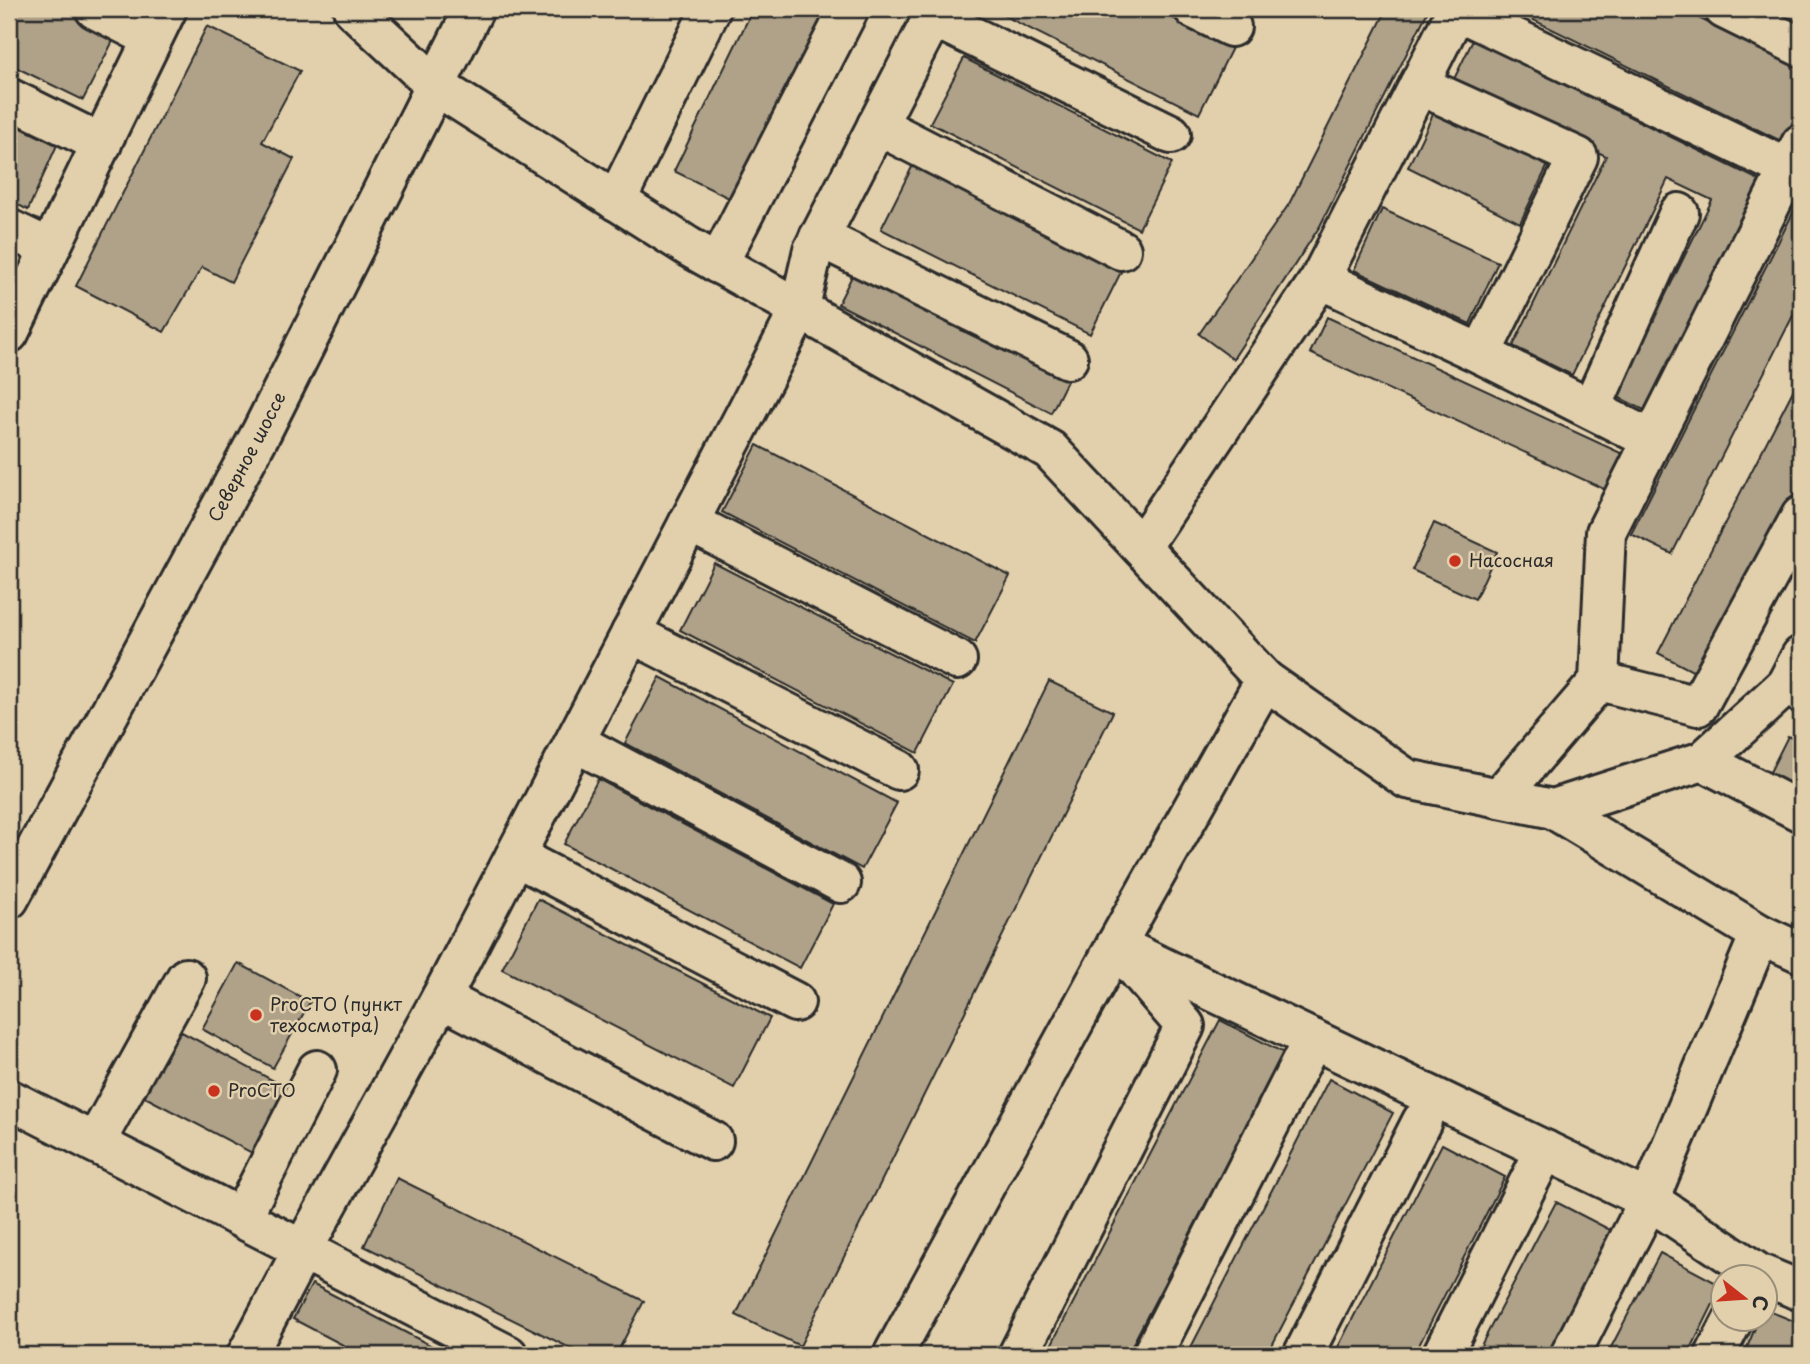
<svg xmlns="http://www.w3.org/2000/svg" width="1810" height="1364" viewBox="0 0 1810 1364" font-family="'Playpen Sans',sans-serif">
<rect width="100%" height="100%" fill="#e2d0ad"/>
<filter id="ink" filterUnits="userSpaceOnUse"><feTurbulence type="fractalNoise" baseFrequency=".0143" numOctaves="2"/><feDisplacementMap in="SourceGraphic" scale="14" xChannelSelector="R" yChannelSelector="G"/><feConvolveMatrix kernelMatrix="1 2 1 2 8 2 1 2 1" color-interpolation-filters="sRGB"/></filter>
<g filter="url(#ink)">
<g fill="#afa289" stroke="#2b2b2b" stroke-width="2">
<polygon points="9,9 64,9 116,35 83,100 9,64"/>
<polygon points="753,9 831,9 737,202 674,171"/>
<polygon points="991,9 1155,9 1232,48 1199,114"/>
<polygon points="1387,9 1429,9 1320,226 1233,359 1199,334 1289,204"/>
<polygon points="1511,9 1680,9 1801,68 1801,105 1783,142"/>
<polygon points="1787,9 1801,9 1801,16"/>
<polygon points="207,26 300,71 262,142 294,159 231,282 202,267 164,332 76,286"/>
<polygon points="1473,40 1761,181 1648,412 1616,396 1712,200 1668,179 1572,375 1513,346 1606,156 1453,81"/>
<polygon points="964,58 1172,163 1139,229 930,123"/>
<polygon points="1436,108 1549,163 1520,223 1408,167"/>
<polygon points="9,122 57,145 28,210 9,200"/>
<polygon points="914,163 1123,268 1090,334 881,229"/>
<polygon points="1801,197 1801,300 1672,554 1631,534"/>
<polygon points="1382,209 1498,262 1470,324 1354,270"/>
<polygon points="856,268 1069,377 1051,413 838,304"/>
<polygon points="1327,317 1625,455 1608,491 1310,353"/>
<polygon points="1801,375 1801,482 1702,676 1658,653"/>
<polygon points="757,445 1010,576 975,643 722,512"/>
<polygon points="1434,523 1497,552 1475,599 1412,570"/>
<polygon points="714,563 953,685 918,753 680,630"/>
<polygon points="660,677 897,803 862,869 625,743"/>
<polygon points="1049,681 1113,712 800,1346 736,1315"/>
<polygon points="1788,736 1801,743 1801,798 1766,780"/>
<polygon points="598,779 833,904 800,968 564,844"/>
<polygon points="538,899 770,1018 734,1088 502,969"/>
<polygon points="238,963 310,1002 273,1068 202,1029"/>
<polygon points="1220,1020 1284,1053 1127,1355 1046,1355"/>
<polygon points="176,1029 287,1088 252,1153 141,1095"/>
<polygon points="1329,1079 1393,1113 1267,1355 1187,1355"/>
<polygon points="1442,1144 1505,1177 1414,1355 1334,1355"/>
<polygon points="397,1178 644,1301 616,1355 584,1355 364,1246"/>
<polygon points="1556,1202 1620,1235 1557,1355 1476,1355"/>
<polygon points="1660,1253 1722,1286 1688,1355 1607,1355"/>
<polygon points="312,1284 449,1355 362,1355 293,1319"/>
<polygon points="1764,1309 1801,1324 1801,1355 1744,1355 1759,1318 1764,1318"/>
</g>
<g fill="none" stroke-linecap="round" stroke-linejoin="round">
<g stroke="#2b2b2b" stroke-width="44">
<g id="minor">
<polyline points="95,9 152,38"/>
<polyline points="353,9 436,86 689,247 1050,450 1265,680 1116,945 1185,1026 1018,1355"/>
<polyline points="1194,9 1231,27"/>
<polyline points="1724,9 1801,47"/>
<polyline points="1456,10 1789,169"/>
<polyline points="933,17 1171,134"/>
<polyline points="1419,85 1457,9"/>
<polyline points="9,98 102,144"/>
<polyline points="877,125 1121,250"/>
<polyline points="616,201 711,9"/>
<polyline points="9,229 49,248"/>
<polyline points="819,237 1068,359"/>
<polyline points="718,264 849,9"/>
<polyline points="9,333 167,9"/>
<polyline points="1481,354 1652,440"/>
<polyline points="1591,409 1679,213"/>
<polyline points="689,522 957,660"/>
<polyline points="1141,547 1320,279 1481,354 1578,157 1419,85 1320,279"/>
<polyline points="631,633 899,770"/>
<polyline points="1265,680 1407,779 1553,809 1703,761 1786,685 1801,693"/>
<polyline points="1599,681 1698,706 1801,516"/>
<polyline points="1786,685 1801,656"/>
<polyline points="575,742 841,883"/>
<polyline points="1703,761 1801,812"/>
<polyline points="1499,798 1599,681 1606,532 1801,144"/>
<polyline points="1553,809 1760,934 1801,953"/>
<polyline points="515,856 795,1002"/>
<polyline points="9,1099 508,1355"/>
<polyline points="713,1141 441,998 799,311 813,250 937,9"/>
<polyline points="95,1143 186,978"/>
<polyline points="242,1217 317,1070"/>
<polyline points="247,1355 303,1249 441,998"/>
<polyline points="893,1355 1116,945 1649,1200 1760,934"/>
<polyline points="1152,1355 1313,1039"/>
<polyline points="1303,1355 1422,1121"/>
<polyline points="1442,1355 1545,1150"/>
<polyline points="1570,1355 1649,1200 1758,1273 1801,1291"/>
<polyline points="1715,1355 1734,1318"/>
</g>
</g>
<g stroke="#2b2b2b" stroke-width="44">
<g id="major">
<path id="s1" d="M9,899l253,-468 212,-422"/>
</g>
</g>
<use href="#minor" stroke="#e2d0ad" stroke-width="38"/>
<use href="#major" stroke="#e2d0ad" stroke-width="38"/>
</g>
</g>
<g fill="#c8321e" stroke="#e2d0ad" stroke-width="2.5">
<circle cx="1455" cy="561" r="7"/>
<circle cx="256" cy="1015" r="7"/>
<circle cx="214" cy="1091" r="7"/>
</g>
<g text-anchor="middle" stroke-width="5" stroke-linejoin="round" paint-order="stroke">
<g font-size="18" fill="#2b2b2b" stroke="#e2d0ad">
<text dy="6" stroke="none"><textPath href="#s1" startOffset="502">Северное шоссе</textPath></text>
</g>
<g font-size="18" fill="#2b2b2b" stroke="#e2d0ad" text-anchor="start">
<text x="1469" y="567">Насосная</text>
<text x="270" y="1011">ProСТО (пункт<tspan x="270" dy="21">техосмотра)</tspan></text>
<text x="228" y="1097">ProСТО</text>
</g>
</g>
<rect width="1810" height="1364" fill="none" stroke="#e2d0ad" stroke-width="35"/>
<rect x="18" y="18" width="1775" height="1329" fill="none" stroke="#2b2b2b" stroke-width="2.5" filter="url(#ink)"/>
<g transform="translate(1744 1298) rotate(107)"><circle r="33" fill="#e2d0ad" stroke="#998e79" stroke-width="2"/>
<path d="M0-5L12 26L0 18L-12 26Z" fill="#c8321e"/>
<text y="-10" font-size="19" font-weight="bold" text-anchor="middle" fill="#2b2b2b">С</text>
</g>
</svg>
